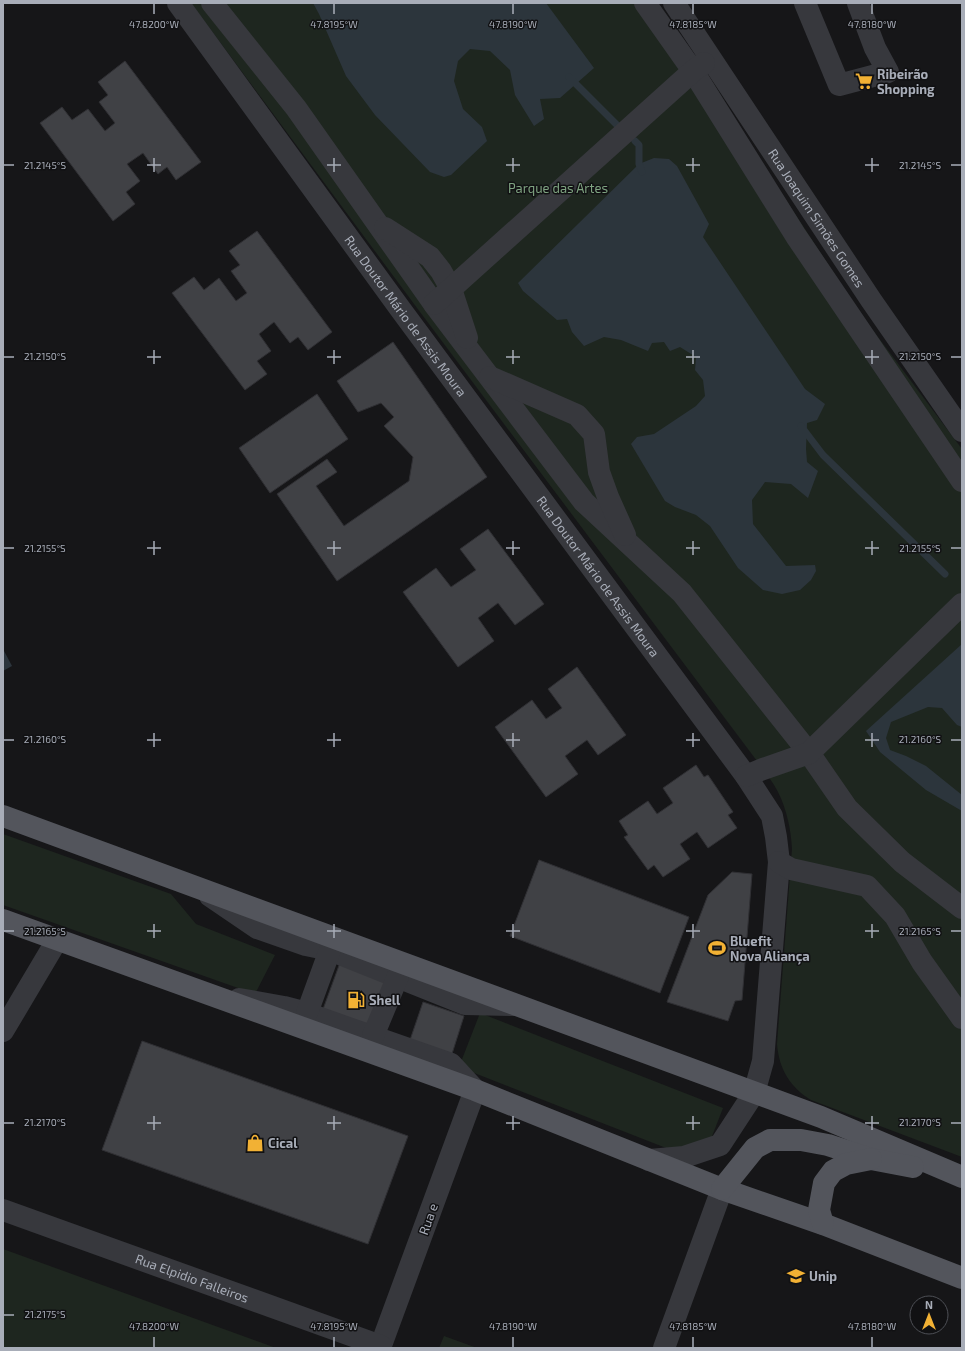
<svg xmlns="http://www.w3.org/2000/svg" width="965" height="1351" viewBox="0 0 965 1351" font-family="'Exo 2',sans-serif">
<rect width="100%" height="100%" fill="#161618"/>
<g fill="#1e261f">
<path d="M191,3h466l203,310 102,136v708l-151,-57c-21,-13 -32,-31 -34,-56l15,-195c-1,-19 -5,-39 -14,-57 -4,-8 -10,-16 -15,-23l-346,-461z"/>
<polygon points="3,834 171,894 196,924 275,955 255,994 3,905"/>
<polygon points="480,1013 723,1108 702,1162 459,1067"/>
<polygon points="3,1249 276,1348 3,1348"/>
<polygon points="444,1336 477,1348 439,1348"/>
</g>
<g fill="#2c353c">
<polygon points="313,3 546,3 594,68 560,98 540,99 544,119 534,126 515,95 510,70 490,51 470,49 458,61 454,81 463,109 482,127 487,141 451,175 444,177 430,172 375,115 346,76 319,14"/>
<polygon points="654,158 669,159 677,166 709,224 703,237 805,389 825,404 817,420 807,423 806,449 807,462 818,471 808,498 791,484 765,482 752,500 753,524 786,566 815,565 816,571 811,580 800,590 782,594 763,590 738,568 710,526 696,515 675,507 665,501 631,444 637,437 654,434 696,406 705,396 703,380 695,370 696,357 680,347 670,351 664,342 652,343 648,351 621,340 604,337 584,346 572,332 567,319 557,320 523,291 518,283 639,164"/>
<polygon points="962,644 962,727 957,725 942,708 928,707 891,722 886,738 890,750 906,756 926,766 962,795 962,811 926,790 880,752 866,731"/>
<polygon points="3,649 12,666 3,671"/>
</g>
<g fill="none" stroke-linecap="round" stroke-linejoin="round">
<g stroke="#2c353c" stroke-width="7">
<polyline points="569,77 617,125"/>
<polyline points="635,141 639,145 639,164 642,172"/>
<polyline points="801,426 823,455 945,574"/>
</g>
</g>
<g fill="#404145" stroke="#303034">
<polygon points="125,61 201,162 176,180 167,167 158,174 143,153 127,164 140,181 126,192 135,204 113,221 40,123 62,107 72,120 88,109 105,131 115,123 99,102 108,95 98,82"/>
<polygon points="257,231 332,332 308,350 298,337 290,343 274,322 259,334 271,351 257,361 267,374 245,390 172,293 194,277 204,290 219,278 236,301 247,293 231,271 240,265 229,251"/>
<polygon points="393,342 487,477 337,581 277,494 327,459 337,472 316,486 344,526 409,481 413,457 384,426 394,417 381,403 358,412 337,381"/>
<polygon points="317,394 348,439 270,493 239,448"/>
<polygon points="488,529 544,604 515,625 498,603 478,618 494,641 458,667 403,592 436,568 451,587 476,570 460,549"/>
<polygon points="577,667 626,735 598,755 587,740 565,756 578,774 546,797 495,727 532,700 546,719 562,708 548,689"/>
<polygon points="696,765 704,777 708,775 733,812 728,815 737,828 708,848 697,832 680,844 690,859 663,877 654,865 648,870 624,837 628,835 619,821 648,801 657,814 673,803 663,788"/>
<polygon points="539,860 689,917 660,993 510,936"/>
<polygon points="732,872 752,874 742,1000 735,1001 728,1021 667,1002 708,895"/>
<polygon points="341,960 391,979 372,1030 322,1012"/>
<polygon points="423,1002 464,1016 451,1057 409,1043"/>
<polygon points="142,1041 408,1136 368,1244 102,1150"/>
</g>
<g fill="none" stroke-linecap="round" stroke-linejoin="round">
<g stroke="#37383d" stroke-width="22">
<path id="s1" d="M178,3l223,307 345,466 26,40 4,21 3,25 -16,199 -9,32 -34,52 -36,12 -35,3"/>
<polyline points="212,3 296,108 434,304 584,502 682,593 809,753 847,808 902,862 962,908"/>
<polyline points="645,3 693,71 796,236 962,481"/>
<path id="s2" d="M674,3l197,297 91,131"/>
<polyline points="805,3 839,85 888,72 875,48 858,3"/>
<polyline points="385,228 430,257 441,271 451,289 467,338"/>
<polyline points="434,304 693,71 704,63"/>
<polyline points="490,377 577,415 594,434 599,472 608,497 625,535"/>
<polyline points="746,776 763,769 809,753 962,604"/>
<polyline points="779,862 791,869 867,886 895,916 922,962 962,1018"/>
<polyline points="210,896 257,928 306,945 330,950 465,1004 514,1005"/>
<polyline points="239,999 284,1007 303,1012 451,1064 475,1090 380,1348"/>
<polyline points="307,1013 330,950"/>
<polyline points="3,1031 57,940"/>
<polyline points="373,1036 398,976"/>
<path id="s3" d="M3,1210l378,136"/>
<polyline points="664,1348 722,1189"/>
</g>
<g stroke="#53555c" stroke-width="22">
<polyline points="3,816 821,1117 962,1177"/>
<polyline points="3,920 475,1090 722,1189 823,1224 962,1278"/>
<polyline points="722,1189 755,1148 770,1140 801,1140 828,1145 871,1159 913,1167"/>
<polyline points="823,1224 819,1210 824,1183 833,1171 846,1164 871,1159"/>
</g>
</g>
<path fill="none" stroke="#a8adb8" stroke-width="1.5" d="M154,4v10M334,4v10M513,4v10M693,4v10M872,4v10M154,158v14M334,158v14M513,158v14M693,158v14M872,158v14M4,165h10M147,165h14M327,165h14M506,165h14M686,165h14M865,165h14M951,165h10M154,350v14M334,350v14M513,350v14M693,350v14M872,350v14M4,357h10M147,357h14M327,357h14M506,357h14M686,357h14M865,357h14M951,357h10M154,541v14M334,541v14M513,541v14M693,541v14M872,541v14M4,548h10M147,548h14M327,548h14M506,548h14M686,548h14M865,548h14M951,548h10M154,733v14M334,733v14M513,733v14M693,733v14M872,733v14M4,740h10M147,740h14M327,740h14M506,740h14M686,740h14M865,740h14M951,740h10M154,924v14M334,924v14M513,924v14M693,924v14M872,924v14M4,931h10M147,931h14M327,931h14M506,931h14M686,931h14M865,931h14M951,931h10M154,1116v14M334,1116v14M513,1116v14M693,1116v14M872,1116v14M4,1123h10M147,1123h14M327,1123h14M506,1123h14M686,1123h14M865,1123h14M951,1123h10M4,1315h10M154,1337v10M334,1337v10M513,1337v10M693,1337v10M872,1337v10"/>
<defs>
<g id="supermarket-bare" transform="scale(1.38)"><path d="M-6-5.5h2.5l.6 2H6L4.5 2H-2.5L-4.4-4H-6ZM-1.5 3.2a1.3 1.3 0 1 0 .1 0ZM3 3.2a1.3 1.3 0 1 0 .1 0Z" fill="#f2b134" stroke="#111113" stroke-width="2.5" paint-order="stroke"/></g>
<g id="stadium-bare" transform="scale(1.38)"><path d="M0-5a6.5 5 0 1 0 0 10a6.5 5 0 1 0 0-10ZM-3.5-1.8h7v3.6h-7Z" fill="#f2b134" stroke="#111113" stroke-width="2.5" paint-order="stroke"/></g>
<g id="fuel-bare" transform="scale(1.38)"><path d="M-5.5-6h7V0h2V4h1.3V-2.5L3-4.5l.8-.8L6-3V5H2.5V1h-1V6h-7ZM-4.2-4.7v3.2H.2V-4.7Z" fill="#f2b134" stroke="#111113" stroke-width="2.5" paint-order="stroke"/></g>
<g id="shop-bare" transform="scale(1.38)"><path d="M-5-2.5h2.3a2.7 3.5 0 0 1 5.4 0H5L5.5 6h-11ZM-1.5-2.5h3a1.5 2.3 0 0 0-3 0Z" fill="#f2b134" stroke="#111113" stroke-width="2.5" paint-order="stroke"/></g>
<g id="university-bare" transform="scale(1.38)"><path d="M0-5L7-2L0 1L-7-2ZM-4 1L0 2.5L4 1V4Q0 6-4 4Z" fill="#f2b134" stroke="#111113" stroke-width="2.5" paint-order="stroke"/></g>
</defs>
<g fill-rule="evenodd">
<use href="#supermarket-bare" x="864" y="81"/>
<use href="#stadium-bare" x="717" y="948"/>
<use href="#fuel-bare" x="356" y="1000"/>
<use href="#shop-bare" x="255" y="1143"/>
<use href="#university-bare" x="796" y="1276"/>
</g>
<g text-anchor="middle" stroke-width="3" stroke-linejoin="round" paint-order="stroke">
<g font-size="13" font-weight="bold" fill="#a8adb8" stroke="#111113" text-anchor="start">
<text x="877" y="79">Ribeirão<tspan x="877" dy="15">Shopping</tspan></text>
<text x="730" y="946">Bluefit<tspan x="730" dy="15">Nova Aliança</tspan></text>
<text x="369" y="1005">Shell</text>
<text x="268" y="1148">Cical</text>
<text x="809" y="1281">Unip</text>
</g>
<g font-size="13" fill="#7fa381" stroke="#111113">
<text x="558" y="193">Parque das Artes</text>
</g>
<g font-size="13" fill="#a8adb8" stroke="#111113">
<text dy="5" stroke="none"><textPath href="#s2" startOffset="258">Rua Joaquim Simões Gomes</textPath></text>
<text dy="5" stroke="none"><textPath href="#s1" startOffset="387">Rua Doutor Mário de Assis Moura</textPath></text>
<text dy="5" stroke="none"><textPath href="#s1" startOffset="711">Rua Doutor Mário de Assis Moura</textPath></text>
<text transform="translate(428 1219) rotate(-70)" y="5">Rua e</text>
<text dy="5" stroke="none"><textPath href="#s3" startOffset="201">Rua Elpidio Falleiros</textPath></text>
</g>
</g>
<g font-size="10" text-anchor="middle" fill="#a8adb8" stroke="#111113" stroke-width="3" stroke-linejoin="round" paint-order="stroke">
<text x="154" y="28">47.8200°W</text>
<text x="334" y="28">47.8195°W</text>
<text x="513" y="28">47.8190°W</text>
<text x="693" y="28">47.8185°W</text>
<text x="872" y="28">47.8180°W</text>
<text x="45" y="169">21.2145°S</text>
<text x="920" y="169">21.2145°S</text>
<text x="45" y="360">21.2150°S</text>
<text x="920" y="360">21.2150°S</text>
<text x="45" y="552">21.2155°S</text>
<text x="920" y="552">21.2155°S</text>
<text x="45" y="743">21.2160°S</text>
<text x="920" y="743">21.2160°S</text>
<text x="45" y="935">21.2165°S</text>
<text x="920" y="935">21.2165°S</text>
<text x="45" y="1126">21.2170°S</text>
<text x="920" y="1126">21.2170°S</text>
<text x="45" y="1318">21.2175°S</text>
<text x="154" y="1330">47.8200°W</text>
<text x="334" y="1330">47.8195°W</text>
<text x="513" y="1330">47.8190°W</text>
<text x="693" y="1330">47.8185°W</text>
<text x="872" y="1330">47.8180°W</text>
</g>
<rect width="965" height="1351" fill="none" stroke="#a8adb8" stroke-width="8"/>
<g transform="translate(929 1315)"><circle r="19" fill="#111113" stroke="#4d4f55"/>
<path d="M0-3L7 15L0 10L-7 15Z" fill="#f2b134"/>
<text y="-6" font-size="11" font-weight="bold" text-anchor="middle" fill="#a8adb8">N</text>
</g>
</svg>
